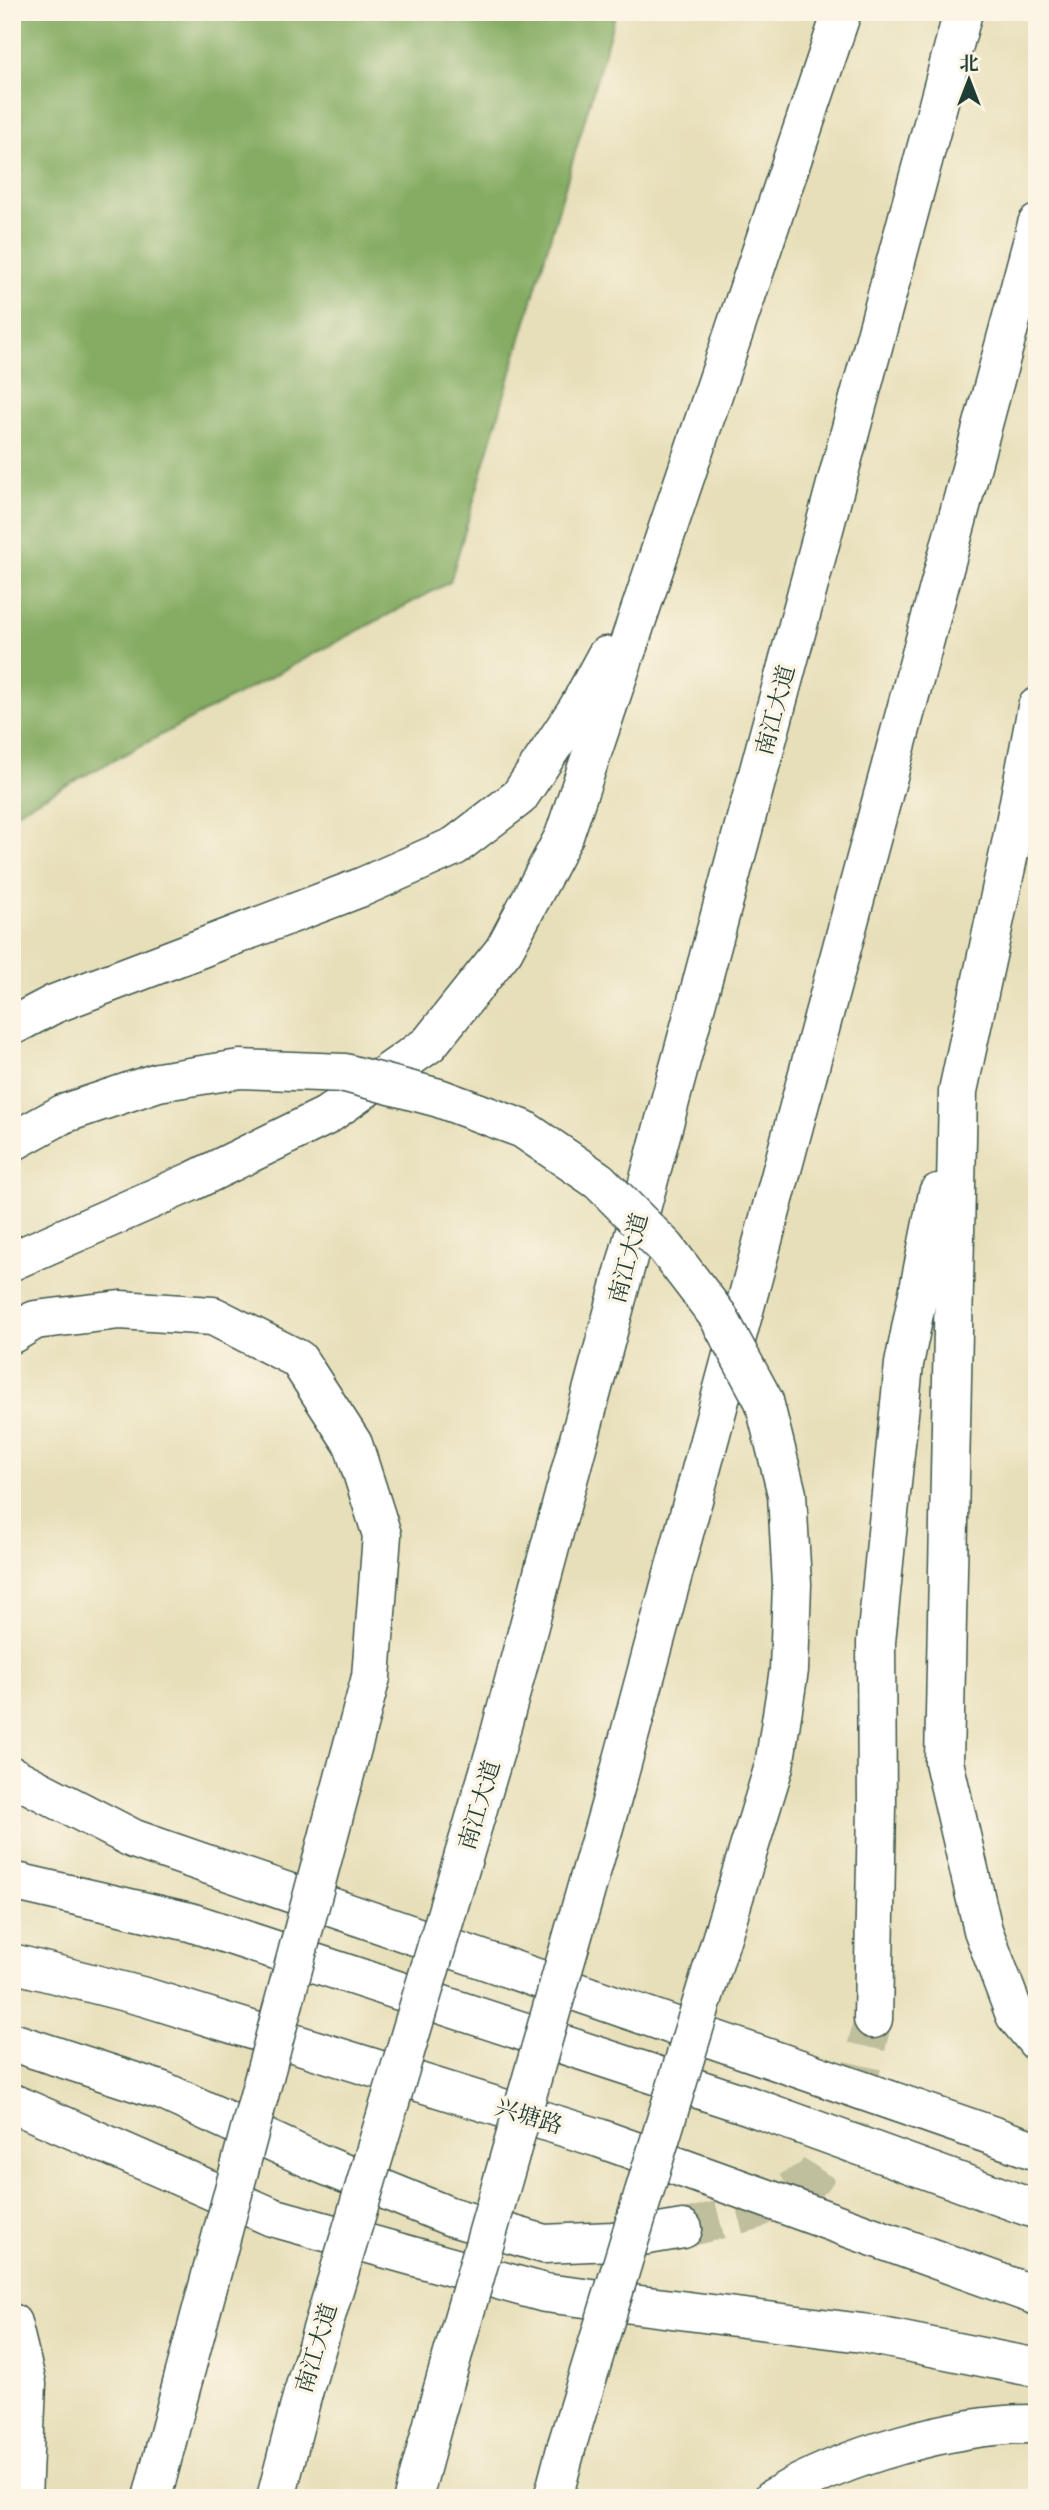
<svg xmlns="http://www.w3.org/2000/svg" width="1049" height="2510" viewBox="0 0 1049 2510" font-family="'Gentium Book Plus','Noto Serif SC',serif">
<rect width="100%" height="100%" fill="#fcf5e5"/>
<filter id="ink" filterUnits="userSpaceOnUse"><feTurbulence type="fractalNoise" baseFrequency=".0143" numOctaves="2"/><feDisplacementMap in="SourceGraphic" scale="14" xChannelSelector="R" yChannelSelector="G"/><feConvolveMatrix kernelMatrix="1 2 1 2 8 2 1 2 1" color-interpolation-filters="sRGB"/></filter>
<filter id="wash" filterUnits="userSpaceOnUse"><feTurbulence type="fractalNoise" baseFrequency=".00686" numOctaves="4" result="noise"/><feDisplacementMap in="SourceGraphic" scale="28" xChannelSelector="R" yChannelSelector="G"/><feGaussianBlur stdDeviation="1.57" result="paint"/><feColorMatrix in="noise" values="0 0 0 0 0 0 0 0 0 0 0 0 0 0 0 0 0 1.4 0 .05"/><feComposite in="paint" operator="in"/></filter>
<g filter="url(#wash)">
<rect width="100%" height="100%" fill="#e7dfb9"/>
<polygon fill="#84ac62" stroke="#52744b" stroke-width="2" points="12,12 616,12 450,582 12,814"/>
</g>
<g filter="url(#ink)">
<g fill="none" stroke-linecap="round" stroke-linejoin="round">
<polyline stroke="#bfbf9e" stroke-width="38" stroke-dasharray="38 19" stroke-linecap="butt" points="683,2229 753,2211 813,2178 848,2127 873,2019"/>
<g stroke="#3d5548" stroke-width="41">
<g id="major">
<polyline points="12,1881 190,1922 747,2105 1037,2210"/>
<polyline points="12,1963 145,1997 599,2138 1037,2296"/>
</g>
</g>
<g stroke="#3d5548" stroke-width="41">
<g id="highway">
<polyline points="1037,707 1011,844 958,1091 944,1762 983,1930 1015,2015 1037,2042"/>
<polyline points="12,1026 54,1004 362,887 455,846 519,797 578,708 606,656"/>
<polyline points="12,1142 63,1114"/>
<polyline points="12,1261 193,1181 326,1116 429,1044 504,950 564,836 842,12"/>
<polyline points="12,1334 35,1320 120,1310 213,1316 298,1359 353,1444 382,1535 371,1677"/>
<polyline points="496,1748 963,12"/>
<polyline points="12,1776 134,1839 1037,2151"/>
<polyline points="618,1778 1037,224"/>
<polyline points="873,2019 877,1806 876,1642 904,1364 938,1193"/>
<polyline points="12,2042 163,2091 319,2163 449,2216 544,2244 613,2241 683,2229"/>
<polyline points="12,2103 272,2217 545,2293 862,2333 1037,2368"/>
<polyline points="12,2323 27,2384 22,2498"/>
<polyline points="152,2498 183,2380"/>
<polyline points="276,2498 303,2393"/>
<polyline points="413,2498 434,2420"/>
<polyline points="553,2498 567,2445"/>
<path d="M773,2498c70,-42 182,-75 264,-74"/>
</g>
</g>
<use href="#major" stroke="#fff" stroke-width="38"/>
<use href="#highway" stroke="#fff" stroke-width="38"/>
<g stroke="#3d5548" stroke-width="41" stroke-linecap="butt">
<g id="highway-bridge">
<polyline points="63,1114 158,1082 240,1069 345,1073 439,1098 523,1129 599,1181 666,1248 718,1316 764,1401 787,1494 792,1584 789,1670 774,1766 567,2445"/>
<polyline points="183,2380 371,1677"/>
<polyline points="303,2393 496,1748"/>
<polyline points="434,2420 618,1778"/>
</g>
</g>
<use href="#highway-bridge" stroke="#fff" stroke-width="38"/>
</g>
</g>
<g text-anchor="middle" stroke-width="7" stroke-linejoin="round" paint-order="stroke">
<g font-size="23" fill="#1f3d34" stroke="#fcf5e5">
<text transform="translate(775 710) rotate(-75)" y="8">南江大道</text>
<text transform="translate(628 1258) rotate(-75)" y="8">南江大道</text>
<text transform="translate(479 1805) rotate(-73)" y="8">南江大道</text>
<text transform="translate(529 2116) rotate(17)" y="8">兴塘路</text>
<text transform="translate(316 2348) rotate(-73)" y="8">南江大道</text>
</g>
</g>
<rect width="1049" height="2510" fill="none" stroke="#fcf5e5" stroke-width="42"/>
<g transform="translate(969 80)" stroke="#fcf5e5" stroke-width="5" paint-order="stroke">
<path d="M0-5L12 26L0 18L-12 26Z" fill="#1f3d34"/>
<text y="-10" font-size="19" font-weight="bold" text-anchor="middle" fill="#1f3d34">北</text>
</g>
</svg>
